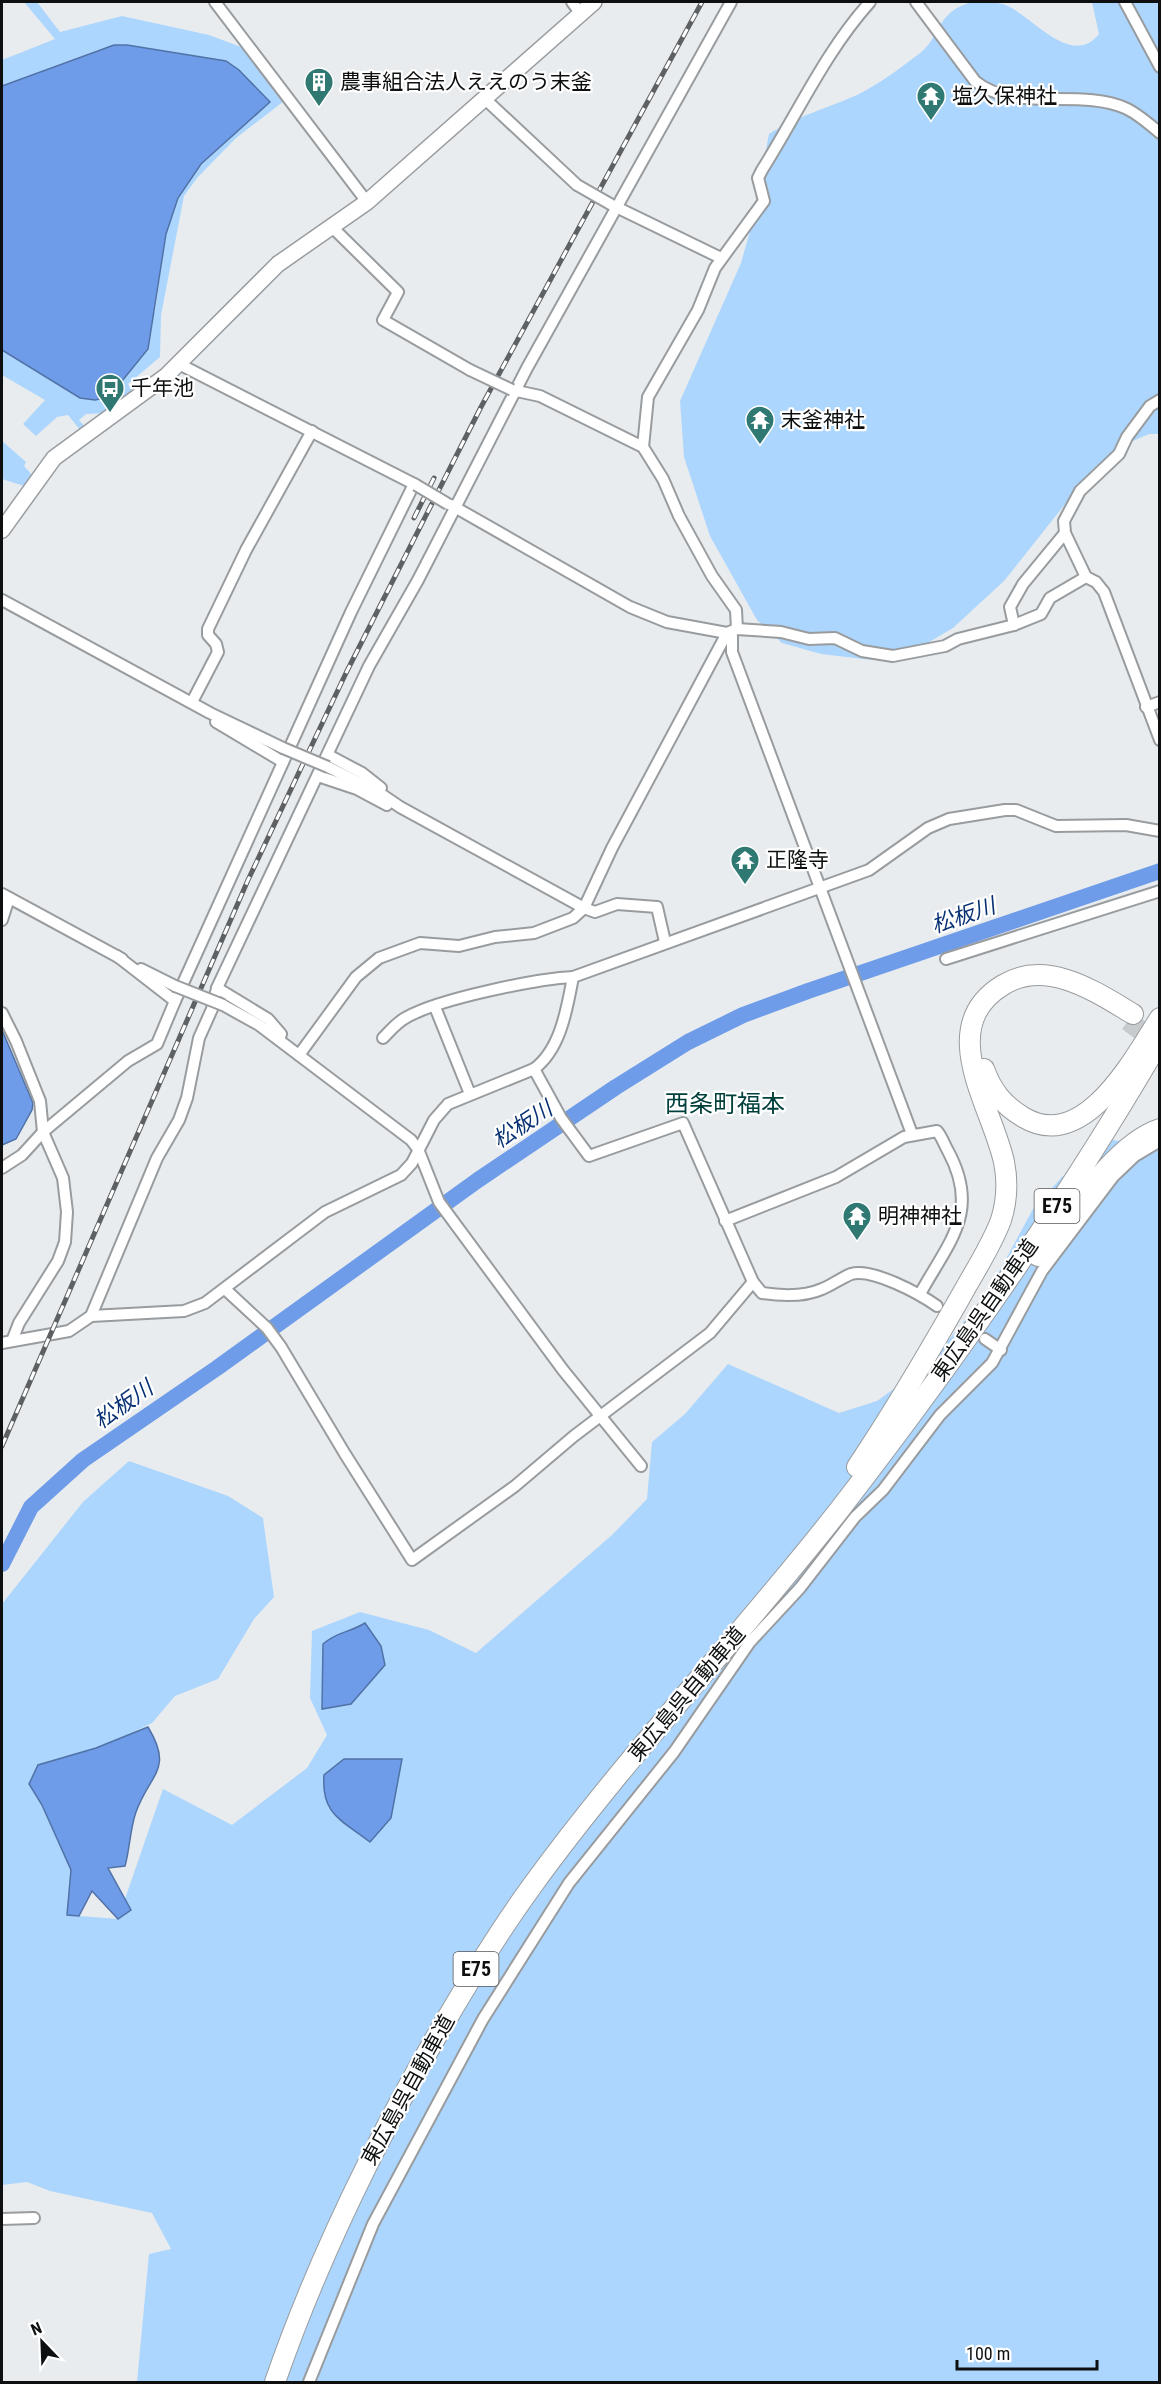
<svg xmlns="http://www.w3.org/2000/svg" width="1161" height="2384" viewBox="0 0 1161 2384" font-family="'Roboto Condensed','Noto Sans JP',sans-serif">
<rect width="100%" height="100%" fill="#e8ecef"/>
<g fill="#acd6fd">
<polygon points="24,2 37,2 60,32 122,16 209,35 241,47 284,101 236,138 197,178 184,196 161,315 160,357 128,384 134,392 129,396 107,402 117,406 107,413 86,414 79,420 86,428 81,431 68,415 57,417 36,436 23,424 45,400 2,375 2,350 80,398 95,400 155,311 166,234 178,198 201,164 270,102 239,70 101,49 2,86 2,60 55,39"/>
<path d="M973,2c13,0 25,-1 37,5 26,14 63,60 89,27l-7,-32h67v432h-10l-32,14 -24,21 -89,112 -51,47 -34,20 -47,12 -51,-6 -39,-11 -25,-23 -47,-84 -26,-79 -4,-56 61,-138 11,-39 17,-90c31,-19 56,-25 88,-39 22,-11 42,-26 62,-41 22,-16 17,-44 54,-52z"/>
<polygon points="2,441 26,462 24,466 32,475 24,486 2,479"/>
<polygon points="1112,1140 1159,1145 1159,2382 137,2382 149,2254 171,2249 152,2213 50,2191 27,2182 2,2185 2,1604 83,1502 129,1461 228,1496 263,1518 274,1597 254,1619 218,1679 175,1696 152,1723 29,1784 42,1805 71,1870 67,1915 118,1919 163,1789 232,1825 307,1768 327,1735 310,1698 312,1631 360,1612 429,1630 476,1653 612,1535 647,1499 652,1442 685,1414 728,1364 839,1413 877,1401 913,1375 951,1337 988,1292 1033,1209 1062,1177"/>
</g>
<g fill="#6e9ce8" stroke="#5172a7" stroke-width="1.5">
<polygon points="114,45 127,45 226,61 239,70 270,102 201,164 178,198 166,234 148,349 109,397 95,400 80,398 2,350 2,86"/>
<polygon points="2,1030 33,1103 32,1110 16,1139 2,1145"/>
<path d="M365,1623l16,23 4,19 -34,39 -29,5 1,-65c15,-13 26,-11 42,-21z"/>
<path d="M148,1727c26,43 2,46 -12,85 -6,17 -6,36 -11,54l-17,2 23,42 -13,9 -26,-28 -13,25 -12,-1 4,-45 -29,-65 -13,-21 9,-19 58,-17z"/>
<path d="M344,1759h58l-11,59 -21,24c-28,-22 -49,-27 -46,-67z"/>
</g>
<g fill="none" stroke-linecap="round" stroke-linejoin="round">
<polyline stroke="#6e9ce8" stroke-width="16" points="2,1564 31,1507 83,1460 217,1368 478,1180 616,1087 688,1042 743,1015 808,991 1160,871"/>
<polyline stroke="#c7cbce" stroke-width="20" stroke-dasharray="20 10" stroke-linecap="butt" points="1128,1021 1160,1045"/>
<g stroke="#999c9f" stroke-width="14">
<g id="street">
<polyline points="215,2 367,202"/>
<polyline points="572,2 581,14"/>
<path d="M916,2l59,79c38,32 105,7 150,27 12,5 24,16 35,25"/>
<polyline points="1125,2 1160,67"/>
<polyline points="484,98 577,185"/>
<polyline points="612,205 721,258"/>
<polyline points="332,227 398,292 383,320 470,370"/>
<polyline points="179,364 416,485"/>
<polyline points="512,390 540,396 643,447"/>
<polyline points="1160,400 1150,406 1127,437 1119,454 1080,491 1064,521 1065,533 1086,577 1096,582 1104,592 1160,740"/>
<polyline points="451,505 630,607 667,622 727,633 737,629 781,632 809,639 835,638 862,651 893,656 945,646 958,639 1014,625 1041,614 1050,598 1086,577"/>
<polyline points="2,600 210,713 283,748"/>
<polyline points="1014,625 1010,607 1023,584 1065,533"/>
<path d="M737,629l-1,-19 -24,-34 -33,-60 -16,-37 -20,-32 5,-50 50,-87 17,-42 49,-67 -6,-23 4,-8c36,-57 63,-118 108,-168"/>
<polyline points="727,633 732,636 732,652 912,1134"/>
<polyline points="192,702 218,652 216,644 208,635 208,629 246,550 312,431"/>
<polyline points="1146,707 1160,702"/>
<polyline points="216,722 283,762"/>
<polyline points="328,755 362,773 381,788"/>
<polyline points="328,767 378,792 400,807 584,908 595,912 617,904 657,907 665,942"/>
<polyline points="318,776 357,789 387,805"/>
<polyline points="2,894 122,959"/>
<polyline points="2,920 9,898"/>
<polyline points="946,959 1160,891"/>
<polyline points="141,969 175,986"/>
<polyline points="217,988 268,1019 281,1034 279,1040"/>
<polyline points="175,1001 351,612 414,484"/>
<polyline points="223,1005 259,1025 411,1140 418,1149 439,1202 563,1370 641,1466"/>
<polyline points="435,1007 470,1094"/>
<polyline points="2,1013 16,1041 40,1101 43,1132 63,1178 67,1212 65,1242 58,1261 19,1323 12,1341"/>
<path d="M383,1038c8,-8 14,-16 24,-21 32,-18 128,-38 166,-40"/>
<polyline points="299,1055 356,977 379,958 420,943 459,946 495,937 534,933 573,918 584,908 612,848 727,633"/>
<polyline points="2,1168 22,1155 43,1132 128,1061 157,1044 175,1001 117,956"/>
<path d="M725,1221l111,-44 68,-40 33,-6c5,6 7,13 11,20 33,61 1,90 -28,143"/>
<path d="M753,1282l9,11c20,3 42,4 60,-4 10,-4 19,-11 29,-15 22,-6 69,20 86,32"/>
<polyline points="225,1289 267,1328 281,1347 345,1454 412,1560 515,1486 574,1436 710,1333 753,1282 683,1123 589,1156 561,1118 534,1069"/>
<polyline points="91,1316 157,1158 179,1120 187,1098 199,1038 212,1009 217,988 369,666 418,580 527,368 731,2"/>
<polyline points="985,1339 1001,1350"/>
<path d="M2,1343l67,-12 22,-15 93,-5 21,-8 120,-91 76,-37 11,-12 22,-43 14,-16 86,-35c27,-20 33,-61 39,-92l296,-107 59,-42 21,-9 56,-9h11l40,16 70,-1 34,6"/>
<polyline points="2,2219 34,2218"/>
<polyline points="309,2382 373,2224 483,2019 569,1883 674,1752 750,1642 800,1588 855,1517 883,1490 940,1415 992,1363 1042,1271 1113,1177 1135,1156 1160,1141"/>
</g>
</g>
<g stroke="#999c9f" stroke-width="18">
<polyline id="secondary" points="2,530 54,458 166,376 278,264 367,202 594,2"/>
</g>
<g stroke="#999c9f" stroke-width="22">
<g id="highway">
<path d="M984,1069c8,22 19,36 39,48 61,37 111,-59 137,-99"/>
<path d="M1038,1256c29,-37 77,-113 122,-127"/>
<path d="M857,1467c37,-55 71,-113 104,-171 13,-24 30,-49 40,-76 6,-19 7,-38 3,-58 -12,-56 -70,-135 -1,-177 44,-27 93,7 130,29"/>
<path d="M275,2382c42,-121 97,-234 161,-345 30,-51 61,-103 96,-151 95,-131 208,-249 308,-377 116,-150 225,-305 320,-469"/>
</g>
</g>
<use href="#street" stroke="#fff" stroke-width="10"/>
<use href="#secondary" stroke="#fff" stroke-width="15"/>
<use href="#highway" stroke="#fff" stroke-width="20"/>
<g stroke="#5e6163" stroke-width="5">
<g id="rail">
<polyline points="414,518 434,478"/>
<polyline points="2,1446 248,880 346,673 481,407 702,2"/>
</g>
</g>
<use href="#rail" stroke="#fff" stroke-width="3" stroke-dasharray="9" stroke-linecap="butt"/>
<g stroke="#999c9f" stroke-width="14" stroke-linecap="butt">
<g id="street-bridge">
<polyline points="577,185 612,205"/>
<polyline points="470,370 512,390"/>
<polyline points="416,485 448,504"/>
<polyline points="283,748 328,767"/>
<polyline points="175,986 223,1005"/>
</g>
</g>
<use href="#street-bridge" stroke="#fff" stroke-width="10"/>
</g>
<defs>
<g id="building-pin" transform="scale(1.5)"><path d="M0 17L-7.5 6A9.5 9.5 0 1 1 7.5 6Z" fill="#307872" stroke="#fff"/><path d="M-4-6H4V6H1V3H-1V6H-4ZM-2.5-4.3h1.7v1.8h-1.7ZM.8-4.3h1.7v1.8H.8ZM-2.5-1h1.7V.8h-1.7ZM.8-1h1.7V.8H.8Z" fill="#fff"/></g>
<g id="temple-pin" transform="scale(1.5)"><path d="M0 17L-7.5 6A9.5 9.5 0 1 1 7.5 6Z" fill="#307872" stroke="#fff"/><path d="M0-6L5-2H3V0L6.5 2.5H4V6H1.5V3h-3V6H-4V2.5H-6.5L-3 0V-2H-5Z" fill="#fff"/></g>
<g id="bus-pin" transform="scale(1.5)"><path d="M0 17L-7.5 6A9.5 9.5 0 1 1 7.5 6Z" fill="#307872" stroke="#fff"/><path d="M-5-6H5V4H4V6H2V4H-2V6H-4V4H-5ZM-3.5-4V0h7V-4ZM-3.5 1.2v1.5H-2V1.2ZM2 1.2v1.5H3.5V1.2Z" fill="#fff"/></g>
</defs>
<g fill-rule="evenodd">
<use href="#building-pin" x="319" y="82"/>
<use href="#temple-pin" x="931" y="96"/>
<use href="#bus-pin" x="110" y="388"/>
<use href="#temple-pin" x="760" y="420"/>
<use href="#temple-pin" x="745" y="860"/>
<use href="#temple-pin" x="857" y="1216"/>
</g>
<g text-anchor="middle" stroke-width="4.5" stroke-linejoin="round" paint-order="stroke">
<g fill="#fff" stroke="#565758" stroke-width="1.5">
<rect x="1034.5" y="1189" width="45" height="34" rx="4.5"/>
<rect x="453.5" y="1952" width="45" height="34" rx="4.5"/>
</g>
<g font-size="20" font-weight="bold" fill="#0d0f10">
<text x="1057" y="1213">E75</text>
<text x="476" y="1976">E75</text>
</g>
<g font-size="21" fill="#0d0f10" stroke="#fff" text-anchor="start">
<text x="340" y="89">農事組合法人ええのう末釜</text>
<text x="952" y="103">塩久保神社</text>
<text x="131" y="395">千年池</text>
<text x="781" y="427">末釜神社</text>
<text x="766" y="867">正隆寺</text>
<text x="878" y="1223">明神神社</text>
</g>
<g font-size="21" fill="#0d0f10" stroke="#fff">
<text transform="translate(985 1310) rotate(-55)" y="7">東広島呉自動車道</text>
<text transform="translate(687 1694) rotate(-50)" y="7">東広島呉自動車道</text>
<text transform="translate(408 2090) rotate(-61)" y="7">東広島呉自動車道</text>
</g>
<g font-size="22" font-style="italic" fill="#093274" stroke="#fff">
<text transform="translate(963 915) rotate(-19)" y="8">松板川</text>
<text transform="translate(522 1124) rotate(-33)" y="8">松板川</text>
<text transform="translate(123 1404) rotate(-35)" y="8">松板川</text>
</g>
<g font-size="24" fill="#00403c" stroke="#fff">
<text x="725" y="1112">西条町福本</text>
</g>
</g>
<rect width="1161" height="2384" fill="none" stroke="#0d0f10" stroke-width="6"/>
<g transform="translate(42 2342) rotate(337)" stroke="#ffffff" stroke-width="4.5" paint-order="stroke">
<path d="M0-4.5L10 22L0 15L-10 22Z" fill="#0d0f10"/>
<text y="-9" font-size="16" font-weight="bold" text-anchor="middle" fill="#0d0f10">N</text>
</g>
<path d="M957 2360v9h140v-9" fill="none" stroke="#0d0f10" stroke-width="3"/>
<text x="966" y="2360" font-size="18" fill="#0d0f10" stroke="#ffffff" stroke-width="4.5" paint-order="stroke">100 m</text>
</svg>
